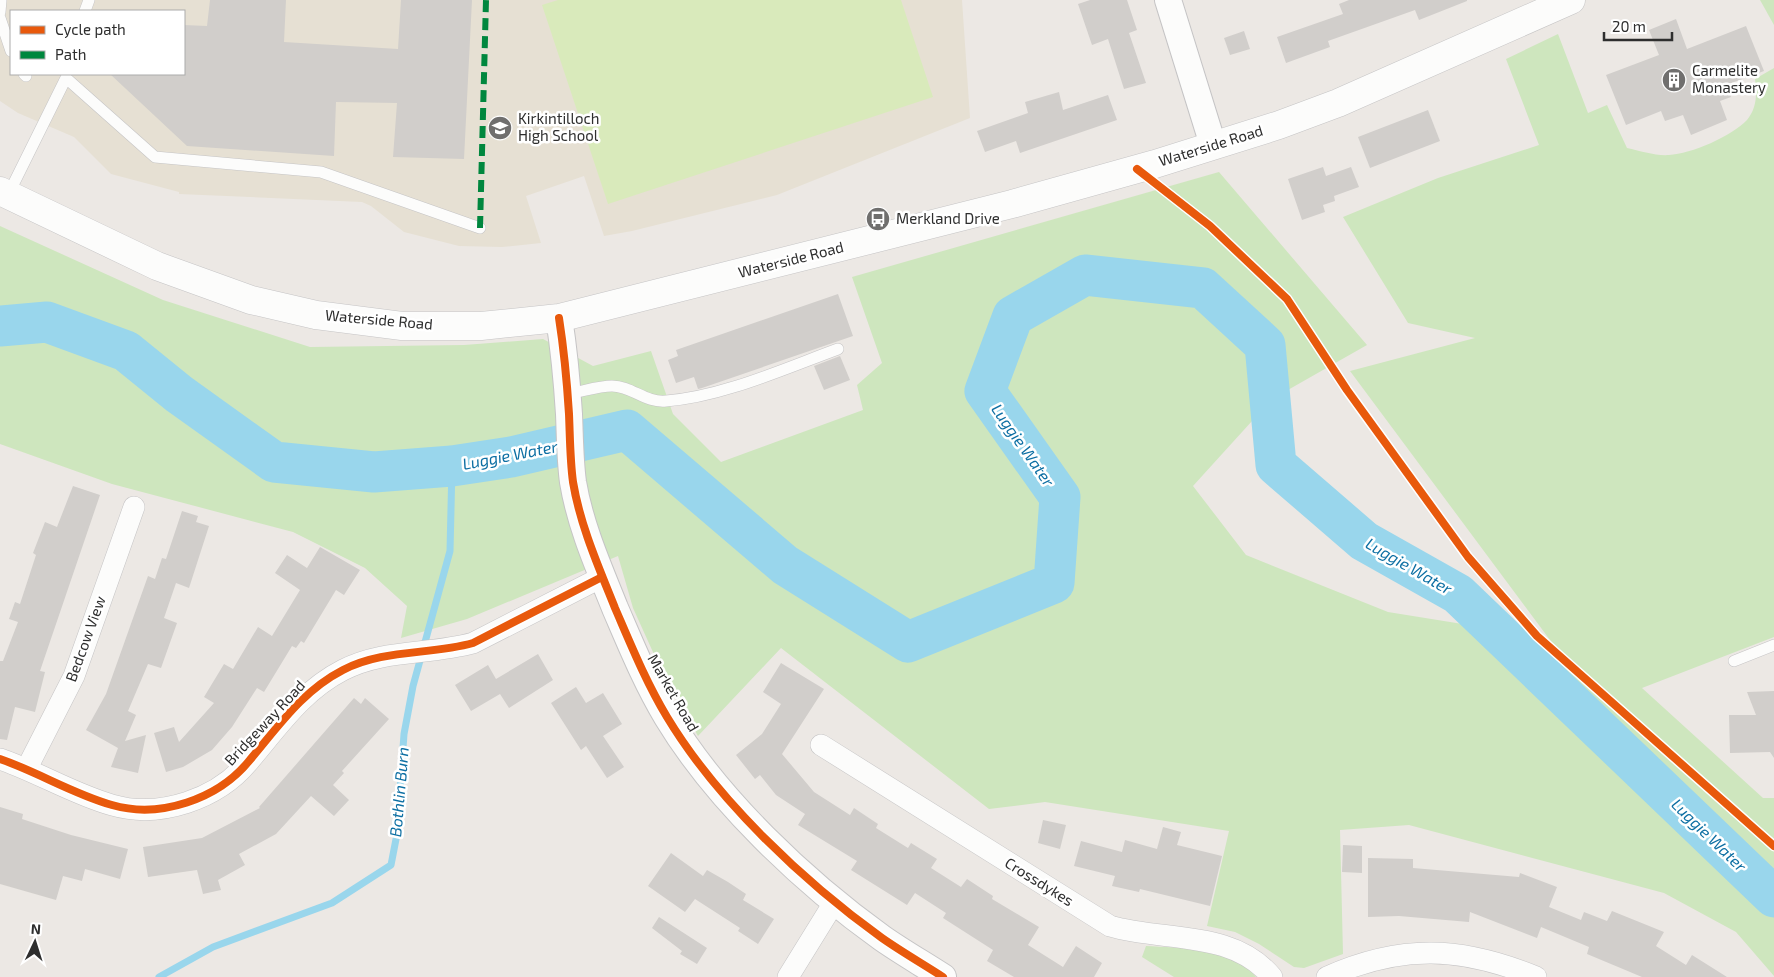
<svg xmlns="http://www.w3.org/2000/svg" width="1774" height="977" viewBox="0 0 1774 977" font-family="'Exo 2',sans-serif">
<rect width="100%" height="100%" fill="#ece8e4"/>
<path fill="#e6e0d3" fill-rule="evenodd" d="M0,0h962l8,118 -193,77 -145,36 -28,5 -20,-60 -58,20 15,47 -39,4 -43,-1 -55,-14 -33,-26 -9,-4 -183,-8v-2l-68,-18 -37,-37 -56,-24 -18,-12zM11,11h173v63h-173z"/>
<g fill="#cee6be">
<polygon points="1760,0 1774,0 1774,25"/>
<path d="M1558,34l30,79 19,-8 20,43c13,3 29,8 42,7 22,-1 63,-19 78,-35 10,-12 10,-26 8,-41l19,-11v569l-132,51 121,110h11v178l-38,-44 -72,-39 -255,-68 -69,5 3,124 -39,14 -10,-1 -35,-23 -24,-12 -28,-6 22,-95 -184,-29 -56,7 -208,-161 -83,88 -36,-64 -29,-64 -15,-52 -151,63 -66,19 6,-32 -42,-38 -72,-36 -181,-48 -112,-40v-218l163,74 147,47 154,-2 79,-6 50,27 58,-15 22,63 48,48 142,-52 -6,-25 25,-22 -30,-86 367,-105 148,173 -95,54 -79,87 53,69 142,57 149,24 16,8 -203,-273 125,-33 -67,-15 -65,-106 95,-39 101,-33 -33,-86z"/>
<path d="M1146,946c32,2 90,1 110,31h-82l-32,-20z"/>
</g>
<polygon fill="#d9eabb" points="558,0 901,0 933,97 608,204 542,5"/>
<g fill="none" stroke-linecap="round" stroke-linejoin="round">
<polyline stroke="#99d6ec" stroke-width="7" points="159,977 213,947 332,903 391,865 397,834 404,734 413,686 450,551 452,466"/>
<polyline stroke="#99d6ec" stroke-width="41" points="0,326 47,322 126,351 179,394 274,462 374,472 452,466 511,457 627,430 785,565 908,642 1054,583 1060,497 985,391 1013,316 1085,275 1203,288 1265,345 1276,465 1364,541 1458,594 1774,897"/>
</g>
<g fill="#d1cecb">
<polygon points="210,0 286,0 284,42 398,49 401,0 472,0 464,159 393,157 397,103 336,102 334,156 187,146 110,74 184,74 184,25 207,26"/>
<polygon points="1090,0 1127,0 1137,30 1129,33 1146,83 1124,89 1108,39 1092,45 1078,4"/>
<polygon points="1349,0 1467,0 1467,1 1419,20 1415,10 1328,41 1330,47 1286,63 1277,37 1343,14 1339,4"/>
<polygon points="1676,19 1687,49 1746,26 1764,71 1726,85 1731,97 1720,101 1727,120 1691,135 1683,115 1665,121 1661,111 1626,125 1606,75 1659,55 1649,30"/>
<polygon points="1244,31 1250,49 1230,55 1224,38"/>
<polygon points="1059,92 1063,110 1108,95 1117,120 1020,153 1016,141 985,152 977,131 1028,113 1025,102"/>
<polygon points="1428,110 1440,141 1370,168 1358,137"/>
<polygon points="1323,167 1326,176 1351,167 1359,187 1334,196 1335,201 1323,205 1325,212 1302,220 1288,179"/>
<polygon points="838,294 853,336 702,388 698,389 694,377 676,383 668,360 678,356 676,350"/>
<polygon points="840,356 850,380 824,390 814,366"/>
<polygon points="73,486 100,495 40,671 45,672 35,712 15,707 7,740 0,739 0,661 3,661 18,622 9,619 15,602 20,604 36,555 33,553 45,522 57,527"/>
<polygon points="182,511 198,516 196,522 209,526 189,588 176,583 164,618 177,623 161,668 148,664 128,711 136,715 125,741 146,735 138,773 111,767 118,748 86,730 106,694 148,576 155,579 162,558 166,559"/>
<polygon points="320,547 360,570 344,595 336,590 304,643 301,641 296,648 292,646 264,692 257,688 232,727 212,750 183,767 166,772 154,733 174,727 179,742 214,703 204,697 224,664 233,669 258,627 272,636 300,590 275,573 287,555 307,568"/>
<polygon points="538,654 553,680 509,708 500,694 471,711 455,685 488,665 496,679"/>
<polygon points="781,663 824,689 782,754 814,792 850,815 854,808 878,824 876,828 908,848 911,843 937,859 931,868 961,887 967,879 993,896 992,899 1039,927 1028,945 1063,967 1076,946 1102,963 1094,977 1014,977 987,961 993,950 943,918 946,913 915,893 907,905 851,870 857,861 798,825 805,814 776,795 760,775 755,779 736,755 762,734 781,704 763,692"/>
<polygon points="576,687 586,703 603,693 622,724 603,736 624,767 607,778 586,746 581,750 551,703"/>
<polygon points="1774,691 1774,758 1770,752 1730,753 1729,715 1756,715 1747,692"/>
<polygon points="354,698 361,704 365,698 389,719 342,771 344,773 333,785 349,800 334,816 311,796 276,834 239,854 245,865 218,880 221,890 203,894 197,870 148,877 143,847 202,838 260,808 259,807"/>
<polygon points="0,807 23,814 22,819 71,835 128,849 120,879 85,869 82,881 63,876 56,900 0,884"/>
<polygon points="1043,820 1066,825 1060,849 1038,843"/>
<polygon points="1163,827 1181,832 1177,845 1222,856 1210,906 1140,889 1139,892 1112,886 1115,876 1074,866 1081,841 1122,852 1125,840 1157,849"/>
<polygon points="1343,845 1362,846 1362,873 1342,872"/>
<polygon points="671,853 703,876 707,870 728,882 746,894 743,900 774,919 758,944 738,931 740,928 695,899 685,912 648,886"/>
<polygon points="1368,858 1413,859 1413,868 1519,877 1520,873 1557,887 1549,907 1581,920 1584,912 1607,921 1612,911 1664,932 1656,946 1686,965 1692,955 1727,977 1642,977 1587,954 1589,947 1541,927 1537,938 1470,912 1469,922 1399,916 1368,917"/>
<polygon points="659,917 707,948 697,964 680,954 682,951 652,928"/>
</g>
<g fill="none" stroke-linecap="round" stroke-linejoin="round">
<g stroke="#c5c4c5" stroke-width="12">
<g id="service">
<polyline points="85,11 89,0"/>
<polyline points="0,12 1,0"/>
<polyline points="0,18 11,51"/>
<polyline points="24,74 26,76"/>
<polyline points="8,195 66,78 155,157 321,172 480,228"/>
<path d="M567,394c14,-2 31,-8 45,-8 20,0 33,17 54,15 56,-4 120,-33 172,-52"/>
<polyline points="1734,661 1774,645"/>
</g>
</g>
<g stroke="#c5c4c5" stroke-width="22">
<g id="minor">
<path d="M821,745l289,181c54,16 122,3 162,51"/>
<path d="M0,759c38,13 73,35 112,46 48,14 106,-6 137,-44 29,-34 53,-70 94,-91 40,-21 87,-15 130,-27l129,-66"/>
<polyline points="27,768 74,676 134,507"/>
<polyline points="788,977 835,901"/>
<path d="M1327,977c74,-33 134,-31 209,0"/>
</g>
</g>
<g stroke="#c5c4c5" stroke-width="28">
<g id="tertiary">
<polyline points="1168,0 1213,145"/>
<path d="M559,318c5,32 8,64 10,96 1,23 1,46 4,68 7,43 26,86 42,126 16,37 31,74 52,109 50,83 137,165 215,221 20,14 41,26 61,39"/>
</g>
</g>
<g stroke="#c5c4c5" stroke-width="29">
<polyline id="secondary" points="0,191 157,266 251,300 316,315 402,326 481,326 559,318 1012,204 1155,164 1279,125 1338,103 1571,0"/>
</g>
<use href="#service" stroke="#fcfcfb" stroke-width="11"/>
<use href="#minor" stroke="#fcfcfb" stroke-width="21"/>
<use href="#tertiary" stroke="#fcfcfb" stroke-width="26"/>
<use href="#secondary" stroke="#fcfcfb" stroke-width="28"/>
<polyline stroke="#00873e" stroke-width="6" stroke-dasharray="12 6" stroke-linecap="butt" points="480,228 486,0"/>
<g stroke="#fff" stroke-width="11">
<g id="cycleway">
<polyline points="1137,169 1210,226 1287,299 1347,390 1468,557 1537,636 1774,846"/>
<path d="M559,318c5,32 8,64 10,96 1,23 1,46 4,68 7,43 26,86 42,126 16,37 31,74 52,109 50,83 137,165 215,221 20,14 41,26 61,39"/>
<path d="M0,759c38,13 73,35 112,46 48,14 106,-6 137,-44 29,-34 53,-70 94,-91 40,-21 87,-15 130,-27l129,-66"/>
</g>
</g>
<use href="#cycleway" stroke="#e8590c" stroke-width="8"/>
</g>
<defs>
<g id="building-disc" transform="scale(1.25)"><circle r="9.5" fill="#706f6e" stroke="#fff"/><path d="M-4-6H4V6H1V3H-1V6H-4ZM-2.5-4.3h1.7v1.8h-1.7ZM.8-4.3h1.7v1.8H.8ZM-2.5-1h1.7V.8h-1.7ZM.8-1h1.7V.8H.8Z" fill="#fff"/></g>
<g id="school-disc" transform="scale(1.25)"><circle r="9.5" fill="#706f6e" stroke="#fff"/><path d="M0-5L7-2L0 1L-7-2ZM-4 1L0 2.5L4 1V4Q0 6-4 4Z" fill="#fff"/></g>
<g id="bus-disc" transform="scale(1.25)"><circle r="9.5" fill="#706f6e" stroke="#fff"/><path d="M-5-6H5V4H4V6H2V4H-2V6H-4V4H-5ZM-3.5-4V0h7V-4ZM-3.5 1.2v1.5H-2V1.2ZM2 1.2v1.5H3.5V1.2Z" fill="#fff"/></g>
</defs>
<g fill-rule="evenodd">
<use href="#building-disc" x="1674" y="80"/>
<use href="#school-disc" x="500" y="128"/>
<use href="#bus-disc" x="878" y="219"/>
</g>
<g text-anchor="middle" stroke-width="5" stroke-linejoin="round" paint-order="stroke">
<g font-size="15" fill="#2e2e2e" stroke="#fff" text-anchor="start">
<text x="1692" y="76">Carmelite<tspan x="1692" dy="17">Monastery</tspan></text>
<text x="518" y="124">Kirkintilloch<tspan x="518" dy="17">High School</tspan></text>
<text x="896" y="224">Merkland Drive</text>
</g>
<g font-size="15" fill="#2e2e2e" stroke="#fff">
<text transform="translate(1211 146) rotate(-17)" y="5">Waterside Road</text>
<text transform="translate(791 260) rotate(-14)" y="5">Waterside Road</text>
<text transform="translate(379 320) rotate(5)" y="5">Waterside Road</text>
<text transform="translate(86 639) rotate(-70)" y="5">Bedcow View</text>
<text transform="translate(673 693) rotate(60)" y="5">Market Road</text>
<text transform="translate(265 723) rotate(-47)" y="5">Bridgeway Road</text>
<text transform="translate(1039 882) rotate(32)" y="5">Crossdykes</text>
</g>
<g font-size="16" font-style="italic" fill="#0d6fa3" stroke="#fff">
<text transform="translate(1023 445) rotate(55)" y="6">Luggie Water</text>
<text transform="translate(510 455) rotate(-11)" y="6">Luggie Water</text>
<text transform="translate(1409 566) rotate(30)" y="6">Luggie Water</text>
<text transform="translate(399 792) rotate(-85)" y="6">Bothlin Burn</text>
<text transform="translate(1709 835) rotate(44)" y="6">Luggie Water</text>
</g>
</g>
<rect x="10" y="10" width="175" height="65" fill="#ffffff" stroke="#ababab"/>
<rect x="20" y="26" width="25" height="8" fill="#e8590c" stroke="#ababab"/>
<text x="55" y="35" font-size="15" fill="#2e2e2e">Cycle path</text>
<rect x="20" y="51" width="25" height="8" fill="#00873e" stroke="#ababab"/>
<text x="55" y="60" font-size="15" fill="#2e2e2e">Path</text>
<g transform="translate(35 942) rotate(4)" stroke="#ffffff" stroke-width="4" paint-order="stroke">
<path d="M0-4L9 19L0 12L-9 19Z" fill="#2e2e2e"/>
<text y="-8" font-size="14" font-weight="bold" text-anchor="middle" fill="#2e2e2e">N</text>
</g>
<path d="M1604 32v8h68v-8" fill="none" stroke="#2e2e2e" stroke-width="2.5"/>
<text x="1612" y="32" font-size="15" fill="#2e2e2e" stroke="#ffffff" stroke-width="4" paint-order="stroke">20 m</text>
</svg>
